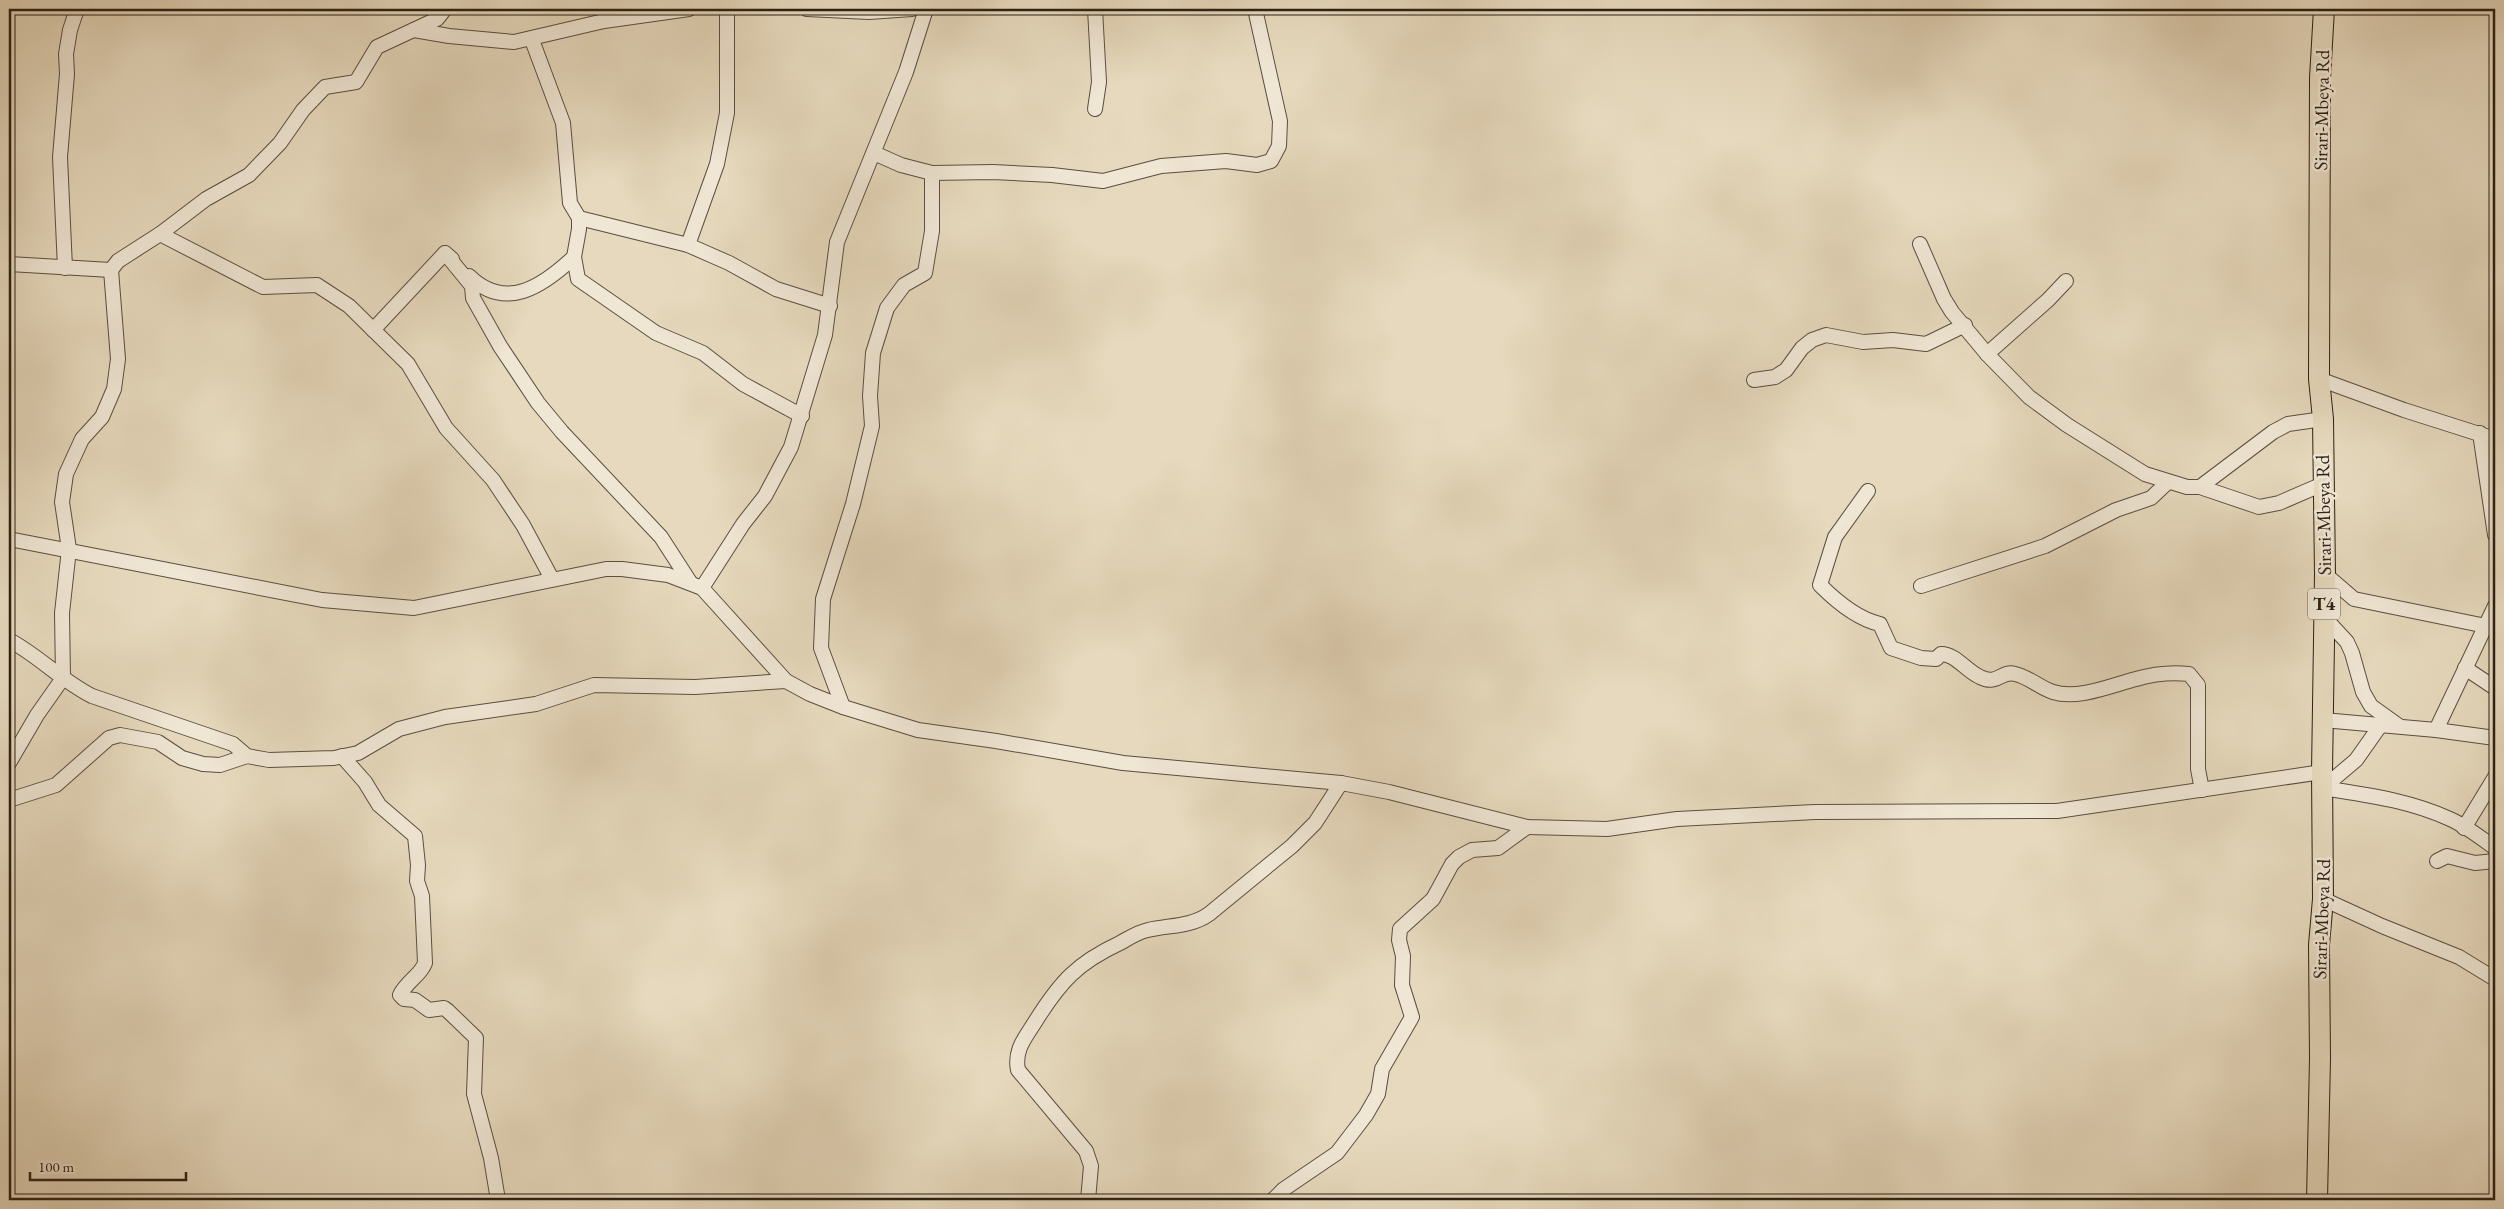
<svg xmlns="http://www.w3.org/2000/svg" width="2504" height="1209" viewBox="0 0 2504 1209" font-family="'EB Garamond',serif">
<rect width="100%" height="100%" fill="#e6d9bd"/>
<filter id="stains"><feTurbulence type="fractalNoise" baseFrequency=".004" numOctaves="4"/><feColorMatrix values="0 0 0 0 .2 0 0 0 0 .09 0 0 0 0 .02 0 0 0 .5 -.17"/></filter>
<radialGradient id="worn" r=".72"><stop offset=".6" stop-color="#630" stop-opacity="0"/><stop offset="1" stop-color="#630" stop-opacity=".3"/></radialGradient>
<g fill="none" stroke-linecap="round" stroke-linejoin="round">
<g stroke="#5b4e40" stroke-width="16">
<g id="minor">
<polyline points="807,9 869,12 912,9"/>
<polyline points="1095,9 1099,82 1095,109"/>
<polyline points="414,30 449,36 514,42 604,21 689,9"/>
<polyline points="532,40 563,123 570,203 579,218 579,229 574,257 578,279 656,333 703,353 743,384 802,416"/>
<polyline points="874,153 901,165 932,173 993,172 1052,175 1103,181 1161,166 1226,161 1257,165 1271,161 1279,146 1280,121 1255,9"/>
<polyline points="579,218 688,245 729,263 776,289 830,306"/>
<polyline points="160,234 263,287 317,285 349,306 408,364 446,428 493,480 523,525 552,579"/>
<polyline points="1920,244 1944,299 1952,312 1987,354 2029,397 2067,425 2145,474 2187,487 2200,487 2273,432 2288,424 2323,419"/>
<polyline points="688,245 717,164 727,113 727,9"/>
<polyline points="445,253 472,286 473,298 500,346 538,403 562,432 661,537 690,582"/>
<polyline points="9,264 111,270"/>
<polyline points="65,268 60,157 67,74 66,54 70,30 77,9"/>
<path d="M469,276c37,36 74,10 105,-19"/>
<polyline points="373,330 445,253 452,259"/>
<polyline points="1987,354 2048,300 2066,281"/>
<polyline points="2319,379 2404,410 2495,439"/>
<polyline points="1754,380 1775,377 1786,370 1802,348 1812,340 1826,335 1863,342 1893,340 1926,344 1965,325"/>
<polyline points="2480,433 2495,535"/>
<polyline points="2200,487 2259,507 2279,503 2323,484"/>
<path d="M1868,491l-33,46 -15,48c16,16 37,34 60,39l11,24 30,10 15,1 5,-5c15,0 25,17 39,23 18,9 21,-7 35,-3 14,3 25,14 38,18 25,8 59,-7 83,-13 17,-5 35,-7 53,-5l9,11v84l4,21"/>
<polyline points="9,539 322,600 414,608 606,569 622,569 668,575 702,588 786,681 810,694 843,707 918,730 996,741 1123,763 1341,783 1389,792 1527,827 1607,829 1677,819 1815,812 2057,811 2322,772"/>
<polyline points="2325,574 2354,599 2486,626"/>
<polyline points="1921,586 2045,546 2116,510 2151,498 2168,482"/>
<polyline points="702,588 743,524 765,496 791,447 825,335 837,242 906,72 926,9"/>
<polyline points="2323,616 2347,642 2352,653 2363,692 2371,706 2399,726"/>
<path d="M9,640c30,16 53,41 83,56l141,48 14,12 22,4 65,-2 24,-5 41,-24 46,-12 91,-13 58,-19 101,2 91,-6"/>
<polyline points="2465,668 2495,688"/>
<polyline points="843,707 821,648 823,599 853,504 872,426 870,396 873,353 887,308 904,285 925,273 932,231 932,173"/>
<polyline points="2323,720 2436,730 2495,738"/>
<polyline points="2436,730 2495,606"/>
<path d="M342,756l23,26 14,23 36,31 3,29 -1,16 5,15 3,67c-4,12 -19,19 -25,32l4,4 11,1 14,10 15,-2 4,3 28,27 -2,56 17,64 7,42"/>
<polyline points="9,763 37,715 63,678 62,613 69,549 62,502 66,474 82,439 102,417 114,389 118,359 111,270 118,261 160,234 206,199 249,175 280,143 303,110 325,87 356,82 377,47 437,19 445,9"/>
<path d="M2323,788c43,7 86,12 127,31 16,7 31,19 45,29"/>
<polyline points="2323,788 2356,760 2380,726"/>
<polyline points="9,800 56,785 109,738 120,735 158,742 182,758 203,764 220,765 247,756"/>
<polyline points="2464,828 2495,777"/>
<polyline points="2437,861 2447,856 2475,863 2495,861"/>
<polyline points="2323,899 2382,926 2459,957 2495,979"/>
<path d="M1088,1200l3,-34 -5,-15 -68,-81c-4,-20 7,-32 17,-48 25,-40 42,-59 85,-79 9,-5 18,-11 28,-13 21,-5 43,-3 61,-16l83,-68 23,-23 26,-40"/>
<polyline points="1273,1200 1284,1189 1337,1153 1366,1115 1378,1094 1382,1069 1412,1017 1402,985 1403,956 1399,940 1400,929 1433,899 1452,864 1459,857 1472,850 1498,848 1527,827"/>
</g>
</g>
<g stroke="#2d2016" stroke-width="22">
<polyline id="highway" points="2317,1200 2320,1058 2319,945 2323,899 2322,772 2325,574 2323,419 2319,379 2320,78 2324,9"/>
</g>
<use href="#minor" stroke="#efe6d4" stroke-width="14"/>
<use href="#highway" stroke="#e6d9bd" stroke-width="20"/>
</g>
<g text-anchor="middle" stroke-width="5" stroke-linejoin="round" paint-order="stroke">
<rect fill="#efe6d4" stroke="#675b4f" stroke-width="1" x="2308" y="588.5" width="32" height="31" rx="4"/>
<g font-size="18" font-weight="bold" fill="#2d2016">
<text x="2324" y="610">T4</text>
</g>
<g font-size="19" fill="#2d2016" stroke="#efe6d4">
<text transform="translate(2321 110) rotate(-89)" y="7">Sirari-Mbeya Rd</text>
<text transform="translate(2323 515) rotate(-91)" y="7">Sirari-Mbeya Rd</text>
<text transform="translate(2321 919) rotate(-88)" y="7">Sirari-Mbeya Rd</text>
</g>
</g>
<rect width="2504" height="1209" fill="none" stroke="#e6d9bd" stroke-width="30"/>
<rect x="10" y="10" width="2484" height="1189" fill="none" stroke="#2d2016" stroke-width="2.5"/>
<rect x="15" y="15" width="2474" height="1179" fill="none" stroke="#2d2016"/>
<path d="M30 1172v8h156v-8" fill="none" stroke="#2d2016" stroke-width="2.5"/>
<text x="38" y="1172" font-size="15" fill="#2d2016" stroke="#efe6d4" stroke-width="4" paint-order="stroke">100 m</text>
<rect width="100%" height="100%" filter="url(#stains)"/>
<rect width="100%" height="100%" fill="url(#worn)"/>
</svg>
